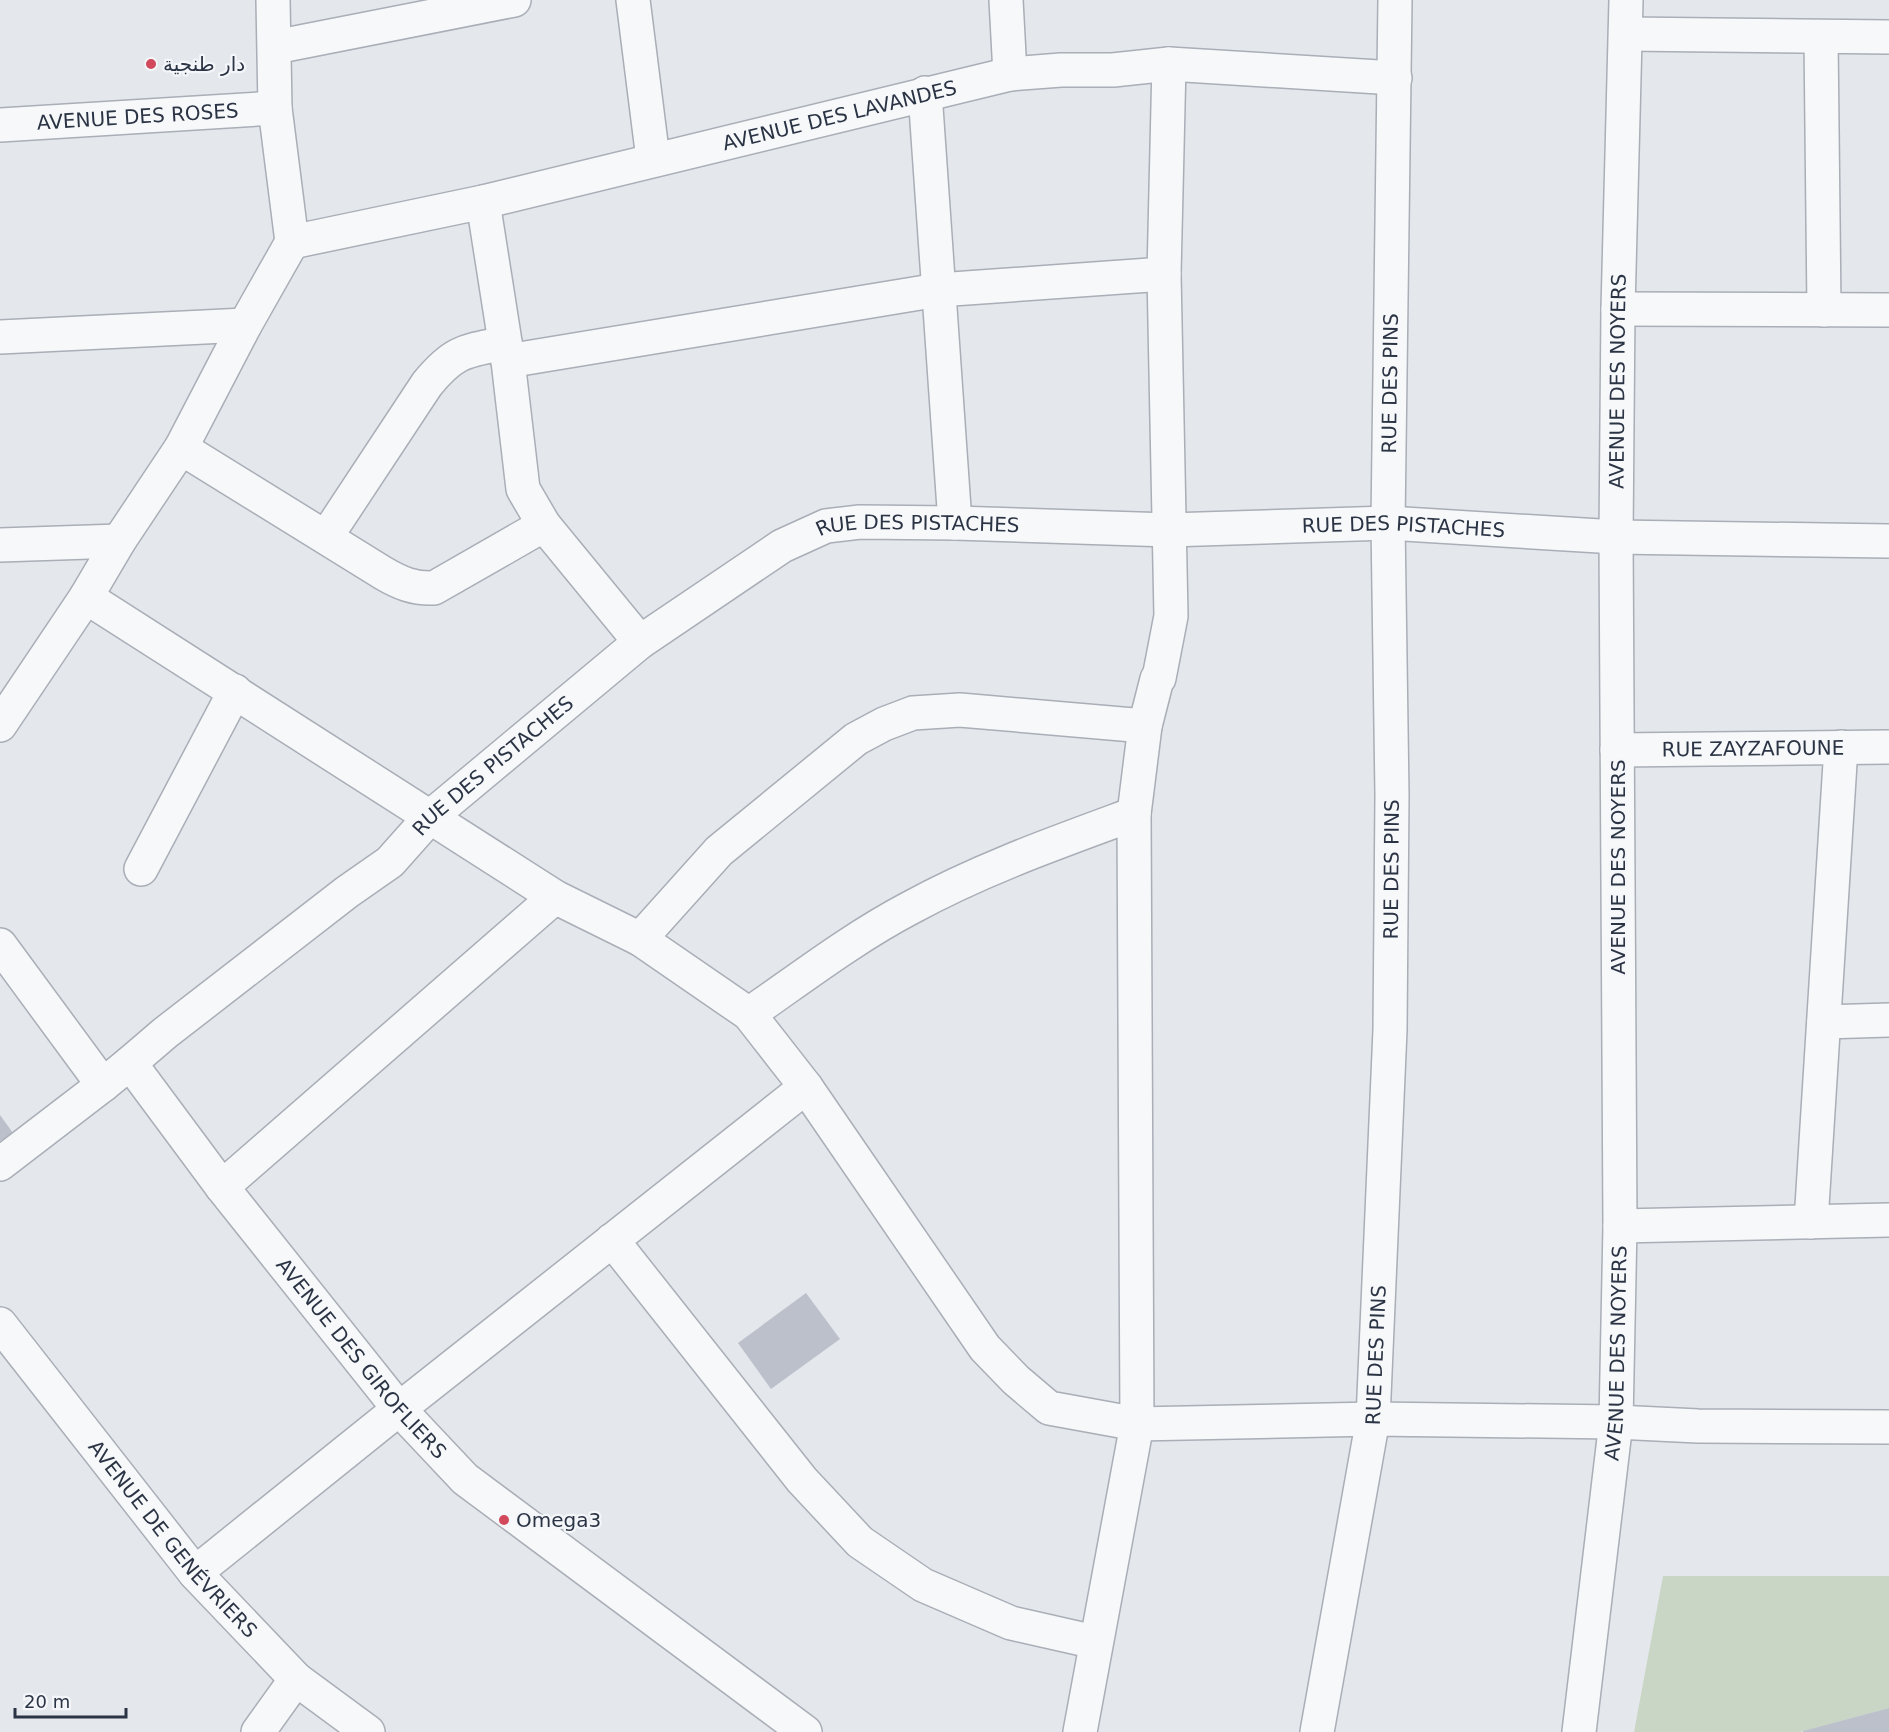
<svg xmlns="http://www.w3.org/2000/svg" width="1889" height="1732" viewBox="0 0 1889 1732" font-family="'DejaVu Sans','Noto Naskh Arabic',sans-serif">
<rect width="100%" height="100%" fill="#e4e7ec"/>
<polygon fill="#c9d6c5" points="1663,1576 1889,1576 1889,1708 1800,1732 1634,1732"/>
<g fill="#bbc0ca">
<polygon points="0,1115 13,1133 0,1141"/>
<polygon points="806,1293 840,1339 771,1389 738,1343"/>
<polygon points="1889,1708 1889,1732 1803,1732 1803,1731"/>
</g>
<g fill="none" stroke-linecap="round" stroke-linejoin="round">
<g stroke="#a9aeb7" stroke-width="36">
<g id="minor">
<polyline points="273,0 275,108 292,242"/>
<polyline points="633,0 653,159"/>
<polyline points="1006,0 1010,74"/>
<polyline points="1626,34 1889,37"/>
<polyline points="1821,37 1824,310"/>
<polyline points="275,47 514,0"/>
<polyline points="925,93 955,523"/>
<path id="s1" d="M0,125l275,-17"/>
<polyline points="483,202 508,361 523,489 544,525 640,642"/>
<path id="s2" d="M292,242l191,-40 527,-128 51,-4h52l56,-6 226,14"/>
<polyline points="1618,309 1889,310"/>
<polyline points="0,337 245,325"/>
<polyline points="508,361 938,290 1164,274"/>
<path d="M181,448l202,125c17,10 31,16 51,15l110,-63"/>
<path d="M326,537l101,-153c27,-33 38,-33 78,-41"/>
<polyline points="0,545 119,541"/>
<polyline points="86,597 555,897 640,939 749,1014 806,1087 985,1348 1016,1380 1049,1408 1137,1424 1373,1419 1616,1422 1698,1426 1889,1427"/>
<polyline points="0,725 86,597 119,541 181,448 245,325 292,242"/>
<path id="s3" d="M1617,750l272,-3"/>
<polyline points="141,869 235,691"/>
<polyline points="640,939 719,851 856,739 884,724 913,713 960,710 1145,726"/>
<path id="s4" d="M0,945l103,140 27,-22 92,124 177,222 66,70 340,253"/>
<path d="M749,1014c52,-36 104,-76 161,-106 71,-39 148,-66 224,-94"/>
<polyline points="1824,1022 1889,1020"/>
<path id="s5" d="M130,1063l35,-30 182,-141 43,-30 40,-45 210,-175 142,-96 44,-20 34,-4 95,1 214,7 219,-7 228,14 273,4"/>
<polyline points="0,1164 103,1085"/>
<polyline points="222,1187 555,897"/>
<polyline points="1811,1222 1841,747"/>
<polyline points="1620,1226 1889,1220"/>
<polyline points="612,1240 802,1480 860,1542 923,1585 1011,1623 1095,1642"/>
<path id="s6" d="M0,1324l195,249 101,106 72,53"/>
<polyline points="195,1573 399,1409 806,1087"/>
<polyline points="258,1732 296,1679"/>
<polyline points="1080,1732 1137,1424 1134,814 1145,726 1157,679 1159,678 1171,616 1164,274 1169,64"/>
<path id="s7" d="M1317,1732l56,-313 17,-389 2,-235 -4,-272 7,-523"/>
<path id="s8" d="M1579,1732l37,-310 4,-196 -4,-689 2,-228 8,-309"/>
</g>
</g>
<use href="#minor" stroke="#f7f8fa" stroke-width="33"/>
</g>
<g fill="#d1495b" stroke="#f4f6f9" stroke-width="2">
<circle cx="151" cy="64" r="6"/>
<circle cx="504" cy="1520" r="6"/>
</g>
<g text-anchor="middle" stroke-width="4.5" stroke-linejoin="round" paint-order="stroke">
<g font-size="20" fill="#2b3445" stroke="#f4f6f9" text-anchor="start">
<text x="163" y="71">دار طنجية</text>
<text x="516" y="1527">Omega3</text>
</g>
<g font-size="20" fill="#2b3445" stroke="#f4f6f9">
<text dy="7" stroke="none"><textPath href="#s2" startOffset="562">AVENUE DES LAVANDES</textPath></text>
<text dy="7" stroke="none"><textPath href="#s1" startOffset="138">AVENUE DES ROSES</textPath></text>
<text dy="7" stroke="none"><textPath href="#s8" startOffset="1353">AVENUE DES NOYERS</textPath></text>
<text dy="7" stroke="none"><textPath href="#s7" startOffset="1354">RUE DES PINS</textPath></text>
<text dy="7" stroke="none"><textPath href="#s5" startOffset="1460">RUE DES PISTACHES</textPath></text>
<text dy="7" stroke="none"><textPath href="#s5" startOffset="974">RUE DES PISTACHES</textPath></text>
<text dy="7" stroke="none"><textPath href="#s3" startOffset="136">RUE ZAYZAFOUNE</textPath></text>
<text dy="7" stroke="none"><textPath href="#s5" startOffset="470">RUE DES PISTACHES</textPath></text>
<text transform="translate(1618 867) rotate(-90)" y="7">AVENUE DES NOYERS</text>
<text dy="7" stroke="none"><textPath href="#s7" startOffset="868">RUE DES PINS</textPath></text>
<text dy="7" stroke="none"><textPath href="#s8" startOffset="381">AVENUE DES NOYERS</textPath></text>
<text dy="7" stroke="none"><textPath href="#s7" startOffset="382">RUE DES PINS</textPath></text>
<text dy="7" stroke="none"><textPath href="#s4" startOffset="584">AVENUE DES GIROFLIERS</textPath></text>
<text dy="7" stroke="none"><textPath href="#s6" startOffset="276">AVENUE DE GENÉVRIERS</textPath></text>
</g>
</g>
<path d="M15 1708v9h111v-9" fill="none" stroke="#2b3445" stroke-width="3"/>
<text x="24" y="1708" font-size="18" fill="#2b3445" stroke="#f4f6f9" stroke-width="4.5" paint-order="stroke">20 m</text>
</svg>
